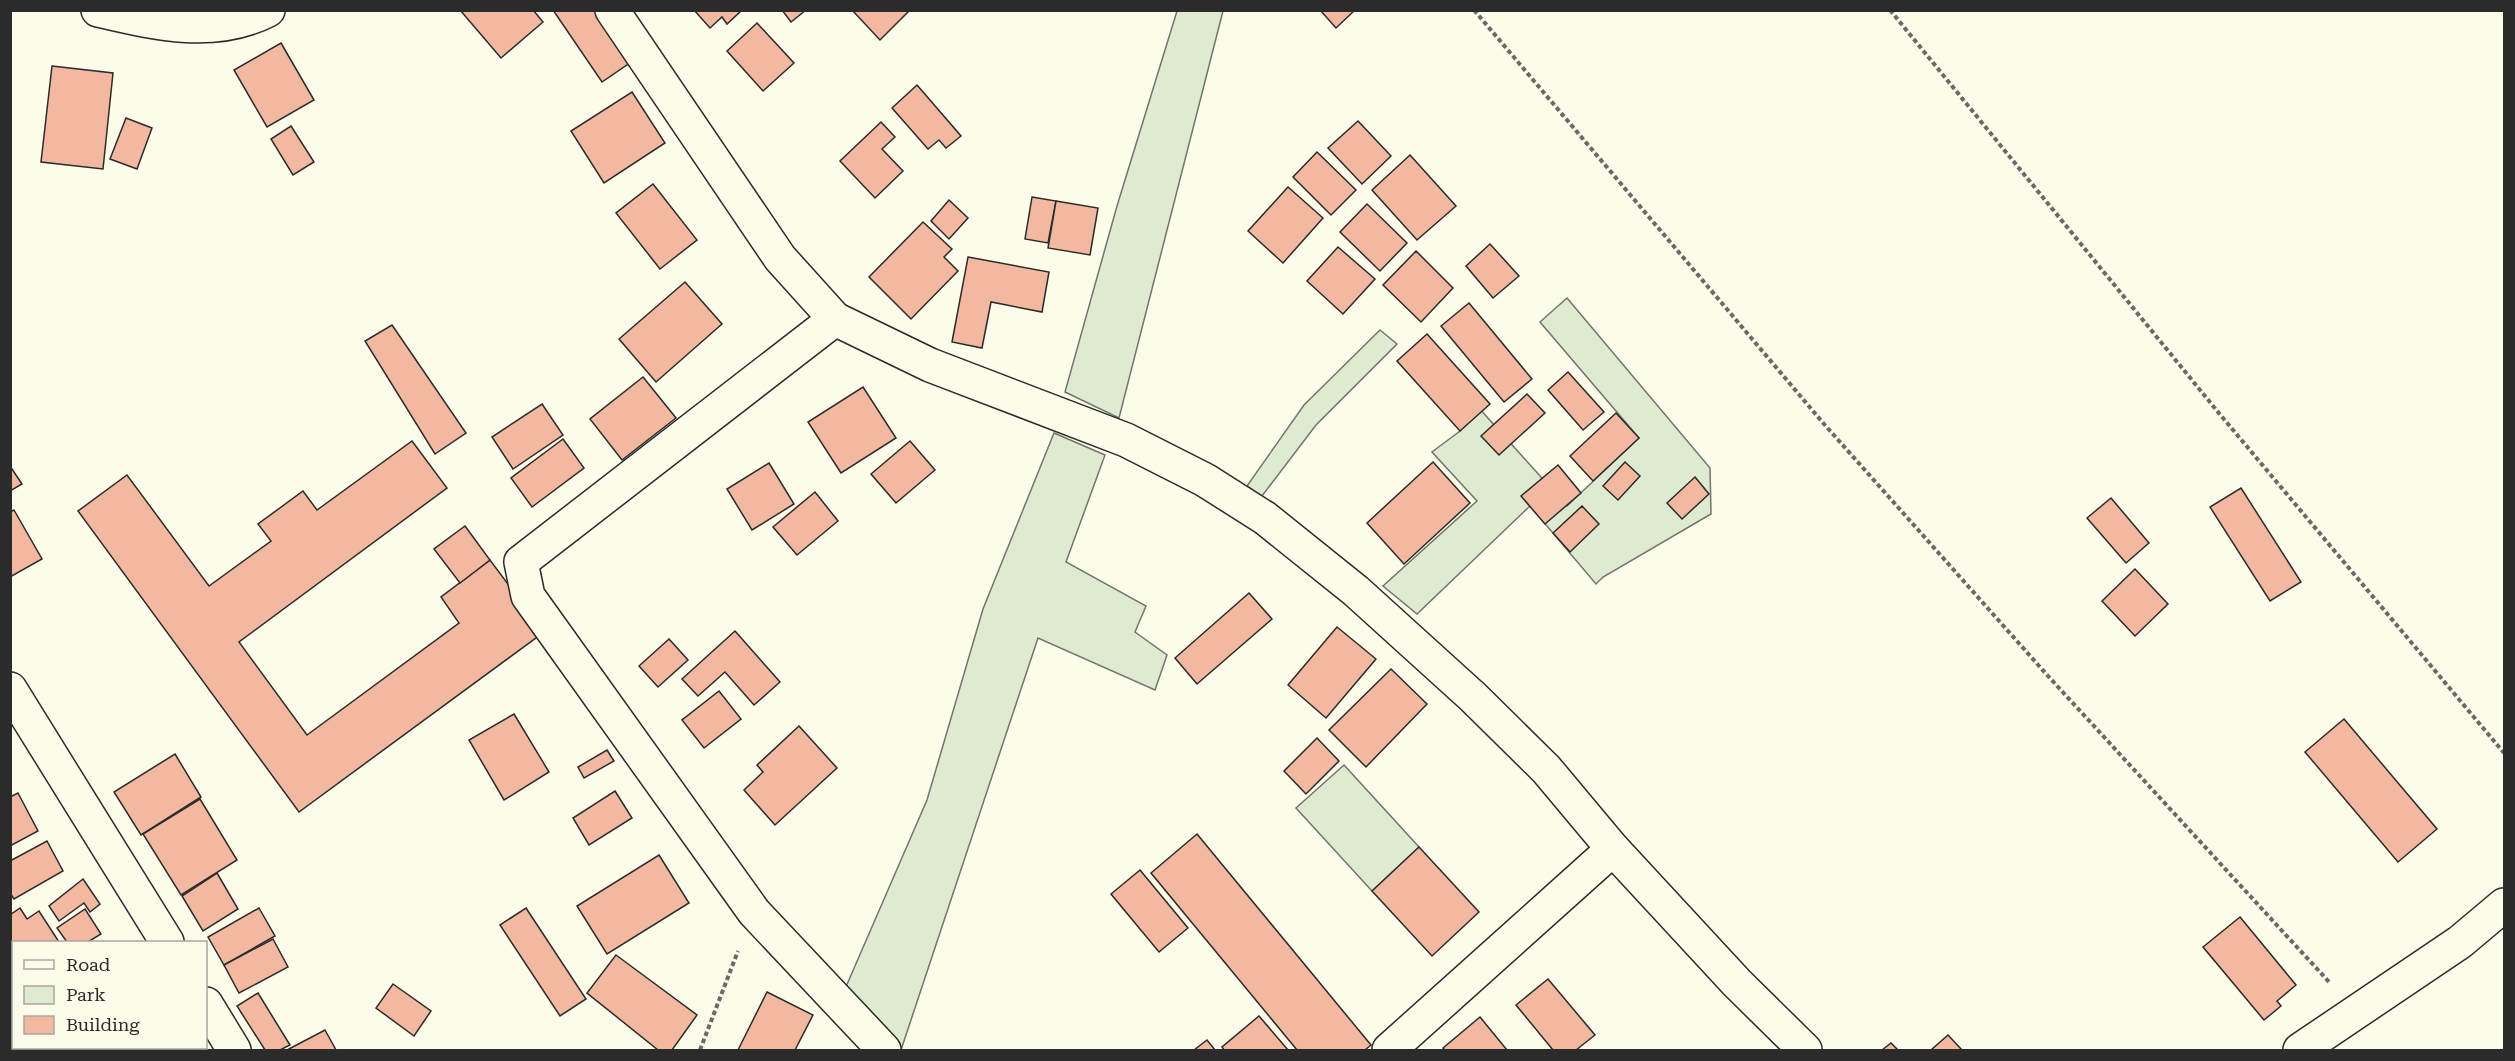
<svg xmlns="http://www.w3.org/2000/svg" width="2515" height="1061" viewBox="0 0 2515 1061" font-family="'Roboto Serif',serif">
<rect width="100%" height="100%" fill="#fdfbea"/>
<g fill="#deebd1" stroke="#74746e" stroke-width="1.5">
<polygon points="1177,11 1223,11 1119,418 1065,392 1117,206"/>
<polygon points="1567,298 1710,468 1711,514 1603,577 1596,584 1530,506 1417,614 1383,586 1477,501 1432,452 1460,431 1478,407 1567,506 1639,438 1540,322"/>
<polygon points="1380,330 1397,344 1316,425 1262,496 1247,486 1304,405"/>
<polygon points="1054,433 1105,455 1066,562 1146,606 1135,632 1167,655 1155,690 1038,638 901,1050 845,989 927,800 983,609"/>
<polygon points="1344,765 1419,847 1372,891 1296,808"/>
</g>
<g fill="#f2b8a0" stroke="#2b2b2b" stroke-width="1.5">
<polygon points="460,10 533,10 543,22 501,58"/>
<polygon points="553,10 601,10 634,60 602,82"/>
<polygon points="694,10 742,10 727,24 722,17 710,28"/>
<polygon points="782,10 806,10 791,22"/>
<polygon points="852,10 910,10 880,40"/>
<polygon points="1320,10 1355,10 1336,28"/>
<polygon points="757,23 794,63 763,91 727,51"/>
<polygon points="281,43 314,100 267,127 234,70"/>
<polygon points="52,66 113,73 103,169 41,162"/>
<polygon points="917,85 961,136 946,148 939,140 928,149 892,108"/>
<polygon points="632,92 665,143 604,183 571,131"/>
<polygon points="126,118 152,128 137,169 110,159"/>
<polygon points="1358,121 1391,156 1362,184 1328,148"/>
<polygon points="881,122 895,137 882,149 903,171 875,198 840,161"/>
<polygon points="291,126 314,162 293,175 271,139"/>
<polygon points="1317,152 1356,190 1331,215 1293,177"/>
<polygon points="1410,155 1456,206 1417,240 1372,190"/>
<polygon points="653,184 697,240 660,269 616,213"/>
<polygon points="1288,187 1323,218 1283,263 1248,231"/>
<polygon points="1032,197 1056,201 1048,243 1025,239"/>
<polygon points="949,200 968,218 949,239 931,221"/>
<polygon points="1056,201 1098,208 1090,255 1048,248"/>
<polygon points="1367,204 1407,243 1380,271 1340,232"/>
<polygon points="923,222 952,249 944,257 958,271 911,319 869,277"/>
<polygon points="1490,244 1519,276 1493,298 1466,266"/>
<polygon points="1338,247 1375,279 1343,314 1307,281"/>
<polygon points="1416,251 1453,288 1421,322 1383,285"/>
<polygon points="968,257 1049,272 1042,312 991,302 982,348 952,342"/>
<polygon points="685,282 722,324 656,382 619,339"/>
<polygon points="1469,303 1532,379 1504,402 1441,326"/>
<polygon points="392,325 466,433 435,454 365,341"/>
<polygon points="1427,334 1490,404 1460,431 1397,361"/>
<polygon points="1568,372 1604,412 1583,430 1548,390"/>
<polygon points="643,377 676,418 622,460 590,419"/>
<polygon points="863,387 896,438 841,473 808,422"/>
<polygon points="1527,394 1545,413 1499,455 1481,436"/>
<polygon points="542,404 563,435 513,469 492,437"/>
<polygon points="1616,413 1639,438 1593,481 1570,456"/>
<polygon points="563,439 584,468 532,507 511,478"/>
<polygon points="412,441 447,488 239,642 307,735 459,623 441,597 490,560 544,632 299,812 78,511 127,475 209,586 271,541 258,524 303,491 317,510"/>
<polygon points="910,441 935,470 896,503 871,474"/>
<polygon points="1433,462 1470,503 1404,564 1367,523"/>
<polygon points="1625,462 1640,476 1618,500 1603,486"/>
<polygon points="769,463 794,504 752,530 727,489"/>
<polygon points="1558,465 1581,493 1545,524 1521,496"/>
<polygon points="10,466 22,484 10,491"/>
<polygon points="1695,477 1709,494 1682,519 1667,503"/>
<polygon points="2241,488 2301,582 2270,601 2210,507"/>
<polygon points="815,492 838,521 797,555 773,527"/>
<polygon points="2111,498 2149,543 2126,563 2087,518"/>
<polygon points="1582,506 1599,524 1570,552 1553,533"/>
<polygon points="14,510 42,559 10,577 10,512"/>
<polygon points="465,526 490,560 460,583 434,549"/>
<polygon points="2135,569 2168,604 2135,636 2102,601"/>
<polygon points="1249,593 1272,619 1197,684 1175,658"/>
<polygon points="1337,627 1376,659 1326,718 1288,685"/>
<polygon points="735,631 780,682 754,705 725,672 698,696 682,679"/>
<polygon points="669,639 688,660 658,687 639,666"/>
<polygon points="1391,669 1427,704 1366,767 1329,730"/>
<polygon points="719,691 741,719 704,748 682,720"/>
<polygon points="514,714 549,772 504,800 469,740"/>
<polygon points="2344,719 2437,829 2398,862 2305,752"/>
<polygon points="799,726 837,768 775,825 744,790 763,772 757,765"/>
<polygon points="1317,738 1339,761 1306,794 1284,771"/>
<polygon points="607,750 614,761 584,778 578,767"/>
<polygon points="175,754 201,797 141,835 114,792"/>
<polygon points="615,791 632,818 589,845 573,818"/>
<polygon points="18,793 38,831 10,846 10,797"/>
<polygon points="200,799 237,860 181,895 143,834"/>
<polygon points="1197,834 1371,1045 1365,1050 1297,1050 1151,873"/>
<polygon points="47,841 63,871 14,899 10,893 10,861"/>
<polygon points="1419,847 1479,912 1432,956 1372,891"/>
<polygon points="659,855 689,903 607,954 577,906"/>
<polygon points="1140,870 1188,928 1159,952 1111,894"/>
<polygon points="217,873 238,909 203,931 182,896"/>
<polygon points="83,879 100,904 90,912 84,903 59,921 49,906"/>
<polygon points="20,908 27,919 39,911 59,942 14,942 14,954 10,949 10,915"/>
<polygon points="259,908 275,936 224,965 208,937"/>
<polygon points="526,908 586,999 560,1016 500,925"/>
<polygon points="85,909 101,934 88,942 67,942 57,928"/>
<polygon points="2240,917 2296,985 2277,1001 2281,1006 2264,1020 2203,947"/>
<polygon points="273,939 288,967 239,993 224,965"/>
<polygon points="616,955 697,1015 672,1050 658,1050 587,993"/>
<polygon points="1548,979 1595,1035 1576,1050 1553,1050 1516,1005"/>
<polygon points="393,984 431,1011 414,1036 376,1008"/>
<polygon points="767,992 813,1015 795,1050 738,1050"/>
<polygon points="258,993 290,1045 280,1050 265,1050 237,1006"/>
<polygon points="1259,1016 1288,1050 1224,1050 1222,1047"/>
<polygon points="1480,1017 1507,1050 1445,1050 1443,1048"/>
<polygon points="325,1030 336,1050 287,1050"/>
<polygon points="1948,1035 1962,1050 1931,1050"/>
<polygon points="1207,1040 1215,1050 1194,1050"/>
<polygon points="1891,1043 1898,1050 1882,1050"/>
<polygon points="99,1048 161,1048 156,1050 94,1050"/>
</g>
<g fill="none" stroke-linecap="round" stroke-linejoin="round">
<g stroke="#2b2b2b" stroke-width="36">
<g id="minor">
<path d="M98,10c56,13 116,28 170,0"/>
<polyline points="612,10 780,258 835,319 930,365 1126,440 1205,480 1265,518 1356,591 1473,697 1546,769 1613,849 1737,983 1805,1050"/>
<polyline points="835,319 521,562 528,596 754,912 884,1050"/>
<polyline points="10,689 167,942"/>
<polyline points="206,1004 234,1050"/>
<polyline points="1389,1050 1613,849"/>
<polyline points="2300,1050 2460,942 2504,905"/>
</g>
</g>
<g stroke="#6a6964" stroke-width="4" stroke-dasharray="4.5 3" stroke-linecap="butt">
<polyline points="1474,10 1824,424 2048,676 2330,983"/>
<polyline points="1890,10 2218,412 2504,753"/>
<polyline points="700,1050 738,951"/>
</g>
<use href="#minor" stroke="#fdfbea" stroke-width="33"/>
</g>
<rect width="2515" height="1061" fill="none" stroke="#2b2b2b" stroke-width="24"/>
<rect x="12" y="941" width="195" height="108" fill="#fdfbea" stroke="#a9a89e" stroke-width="1.5"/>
<rect x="24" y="960" width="30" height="9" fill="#fdfbea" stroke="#a9a89e" stroke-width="1.5"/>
<text x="66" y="971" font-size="18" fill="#2b2b2b">Road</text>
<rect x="24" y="986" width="30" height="18" fill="#deebd1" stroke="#a9a89e" stroke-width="1.5"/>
<text x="66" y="1001" font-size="18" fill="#2b2b2b">Park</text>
<rect x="24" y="1016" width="30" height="18" fill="#f2b8a0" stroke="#a9a89e" stroke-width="1.5"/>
<text x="66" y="1031" font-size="18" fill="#2b2b2b">Building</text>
</svg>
